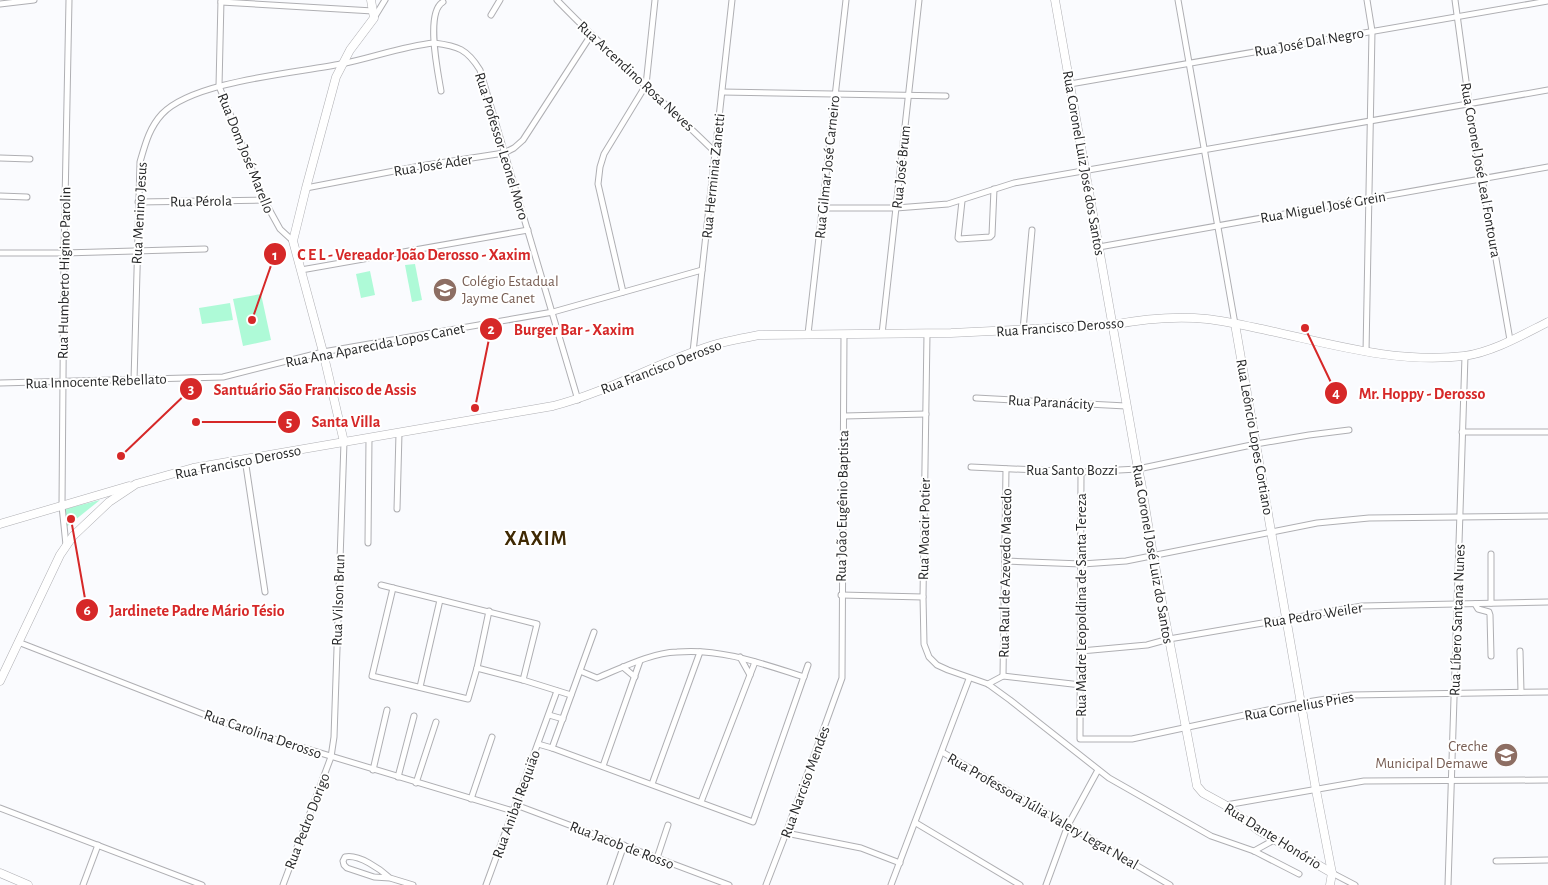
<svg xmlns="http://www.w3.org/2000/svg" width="1548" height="885" viewBox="0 0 1548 885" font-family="'Alegreya Sans',sans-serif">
<rect width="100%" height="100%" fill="#fafbfe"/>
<g fill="#aefad7">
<polygon points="415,264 422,300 412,302 405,265"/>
<polygon points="370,271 375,295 361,298 356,274"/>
<polygon points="261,294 271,340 243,346 233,299"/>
<polygon points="230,303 233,320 202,324 199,308"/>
<polygon points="100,500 65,528 65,509"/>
</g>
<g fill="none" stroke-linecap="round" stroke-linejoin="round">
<g stroke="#afafb3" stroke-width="7">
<g id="street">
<polyline points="221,0 219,86 264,200 280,229 293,241"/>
<path d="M557,0c51,53 106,101 158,152"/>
<polyline points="1178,0 1235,324"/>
<polyline points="1455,0 1469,103 1510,340"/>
<polyline points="221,2 373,11"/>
<polyline points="0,4 34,0"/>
<polyline points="491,15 500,0"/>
<polyline points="374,18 385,0"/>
<polyline points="1070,84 1548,1"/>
<path d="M441,91c-3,-18 -16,-79 2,-89"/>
<polyline points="722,92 946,96"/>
<polyline points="0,158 30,159"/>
<polyline points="306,188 420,166 504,153 514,148 523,140 591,35"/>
<polyline points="0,196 27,197"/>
<polyline points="962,201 958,238 959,239 990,237 992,235 994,189"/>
<polyline points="138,202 264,200"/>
<polyline points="823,208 896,208 948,204 1014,183 1548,90"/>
<polyline points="1099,247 1548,167"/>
<polyline points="0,253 64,253 205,249"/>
<polyline points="301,270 528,230"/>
<polyline points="623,292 598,184 600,167 604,154 646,85 655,0"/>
<polyline points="1023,330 1032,230"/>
<polyline points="808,334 846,0"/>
<polyline points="882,334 919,0"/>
<polyline points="927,334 923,597 924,644 929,657 937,665 948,670 988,684 1010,700 1109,778 1211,836 1254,851 1299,874"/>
<polyline points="693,352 732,0"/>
<polyline points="1366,352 1372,31 1367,0"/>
<path d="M134,381l6,-219c5,-17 9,-34 22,-48 31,-33 134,-41 179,-50 31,-6 62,-18 93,-21 24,3 33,6 46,27l98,330"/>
<polyline points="0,383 223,377 323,352 553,312 702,270"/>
<polyline points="976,398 1126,406"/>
<polyline points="844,416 926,414"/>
<polyline points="1462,432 1548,432"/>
<polyline points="245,459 265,592"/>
<polyline points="971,467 1081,472 1138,469 1256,444 1309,435 1349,430"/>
<polyline points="1081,472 1080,739 1132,739 1301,703 1351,695 1548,692"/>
<polyline points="397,509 399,433"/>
<polyline points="368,543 369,438"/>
<polyline points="66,545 62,506 64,253 69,0"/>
<polyline points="1491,554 1491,603"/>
<polyline points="1006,561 1082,564 1126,561 1317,523 1369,518 1548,516"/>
<polyline points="381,585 537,624 523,680"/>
<polyline points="393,588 372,676 468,699 477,668 489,611"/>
<polyline points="841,595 923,597"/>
<polyline points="1475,604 1478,609 1489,612 1490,615 1491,656"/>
<polyline points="594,632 552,748 753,822 808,665"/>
<polyline points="18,642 244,730 513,811"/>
<polyline points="1081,651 1147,645 1169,639 1362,606 1548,602"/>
<polyline points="1520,651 1521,692"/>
<polyline points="740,657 750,675"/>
<polyline points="623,667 635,677"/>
<polyline points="477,668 523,680 571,695"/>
<path d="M580,671l17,7c25,-10 53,-25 80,-26 44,-4 86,12 127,25"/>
<polyline points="1003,676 1006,469"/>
<polyline points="988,684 1003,676 1081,685"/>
<polyline points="420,687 440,600"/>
<polyline points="549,715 563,719"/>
<polyline points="538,744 552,748"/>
<polyline points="942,752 1170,885"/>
<polyline points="603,766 640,661"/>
<polyline points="373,770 387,710"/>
<polyline points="398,777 414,716"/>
<polyline points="416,783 436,722"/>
<polyline points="652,784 700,652"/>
<polyline points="471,799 492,737"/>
<polyline points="701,802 755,662"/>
<polyline points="516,805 729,885"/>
<polyline points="1226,805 1364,781 1548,780"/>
<polyline points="0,808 202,885"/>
<polyline points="916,823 1020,885"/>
<polyline points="786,833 861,848 900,863"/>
<polyline points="1254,851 1274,840"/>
<polyline points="657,858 668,825"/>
<polyline points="1496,861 1548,860"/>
<polyline points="1332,873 1355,885"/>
<path d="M390,878c-10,-9 -31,-24 -45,-21l-2,4 1,4 3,3 27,9 16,1 23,7"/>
<polyline points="83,885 98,845"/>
<polyline points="283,885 331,757 334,737 344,442"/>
<polyline points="486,885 557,691"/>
<polyline points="610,885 624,845"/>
<polyline points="766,885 786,833 842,678 844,334"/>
<polyline points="891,885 969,679"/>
<polyline points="1046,885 1068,825 1098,770"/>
<polyline points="1448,885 1465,356"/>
</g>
</g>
<g stroke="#afafb3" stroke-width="9">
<g id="secondary">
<polyline points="1055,0 1138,469 1141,482 1153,555 1197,786 1203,793 1225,805 1258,830 1332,873"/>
<polyline points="1235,324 1316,790 1332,873 1330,885"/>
<polyline points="344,442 323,352 293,241 306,188 336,77 350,50 374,18 371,0"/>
<polyline points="0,524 129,486"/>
<path d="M0,681l60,-126 13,-19 36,-34 27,-18 57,-16 360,-62c54,-14 104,-43 157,-60 16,-5 33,-8 49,-11l192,-2 161,-8c31,-6 64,-9 95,-6 19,2 40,7 59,11 65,14 131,34 198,26 29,-4 58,-21 84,-34"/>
<polyline points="0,873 28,885"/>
</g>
</g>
<use href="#street" stroke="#fff" stroke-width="5"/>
<use href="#secondary" stroke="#fff" stroke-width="8"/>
</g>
<defs>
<g id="school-disc" transform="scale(1.25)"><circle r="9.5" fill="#8d6e63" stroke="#fff"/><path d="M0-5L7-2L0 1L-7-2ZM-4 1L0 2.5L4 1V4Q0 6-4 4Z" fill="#fff"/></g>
</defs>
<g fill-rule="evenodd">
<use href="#school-disc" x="445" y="290"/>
<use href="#school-disc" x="1506" y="755"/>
</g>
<g text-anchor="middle" stroke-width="4" stroke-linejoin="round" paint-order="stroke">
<g font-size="15" fill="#28292a" stroke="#fff">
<text transform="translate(1309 42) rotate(-10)" y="5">Rua José Dal Negro</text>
<text transform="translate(636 76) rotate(43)" y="5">Rua Arcendino Rosa Neves</text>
<text transform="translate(502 146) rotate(73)" y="5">Rua Professor Leonel Moro</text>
<text transform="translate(246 153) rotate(68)" y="5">Rua Dom José Marello</text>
<text transform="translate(1084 163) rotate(80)" y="5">Rua Coronel Luiz José dos Santos</text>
<text transform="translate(433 165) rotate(-9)" y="5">Rua José Ader</text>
<text transform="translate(827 167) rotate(-84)" y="5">Rua Gilmar José Carneiro</text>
<text transform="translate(901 167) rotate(-84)" y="5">Rua José Brum</text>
<text transform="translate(1481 170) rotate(80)" y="5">Rua Coronel José Leal Fontoura</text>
<text transform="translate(713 176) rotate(-84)" y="5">Rua Herminia Zanetti</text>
<text transform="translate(201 201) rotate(-1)" y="5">Rua Pérola</text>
<text transform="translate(1323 207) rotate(-10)" y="5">Rua Miguel José Grein</text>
<text transform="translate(139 213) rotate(-87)" y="5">Rua Menino Jesus</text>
<text transform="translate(64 273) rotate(-89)" y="5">Rua Humberto Higino Parolin</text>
<text transform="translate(1060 327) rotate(-4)" y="5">Rua Francisco Derosso</text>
<text transform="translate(375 345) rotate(-11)" y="5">Rua Ana Aparecida Lopos Canet</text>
<text transform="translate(661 367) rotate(-21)" y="5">Rua Francisco Derosso</text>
<text transform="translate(96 381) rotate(-2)" y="5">Rua Innocente Rebellato</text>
<text transform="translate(1051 402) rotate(3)" y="5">Rua Paranácity</text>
<text transform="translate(1255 437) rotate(80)" y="5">Rua Leôncio Lopes Cortiano</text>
<text transform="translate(238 462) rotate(-11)" y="5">Rua Francisco Derosso</text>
<text x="1072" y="475">Rua Santo Bozzi</text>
<text transform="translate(842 506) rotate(-89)" y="5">Rua João Eugênio Baptista</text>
<text transform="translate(924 529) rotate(-89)" y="5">Rua Moacir Potier</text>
<text transform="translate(1153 554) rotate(80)" y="5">Rua Coronel José Luiz do Santos</text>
<text transform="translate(1005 573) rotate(-89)" y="5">Rua Raul de Azevedo Macedo</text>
<text transform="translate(338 600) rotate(-88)" y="5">Rua Vilson Brun</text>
<text transform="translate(1081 605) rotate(-90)" y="5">Rua Madre Leopoldina de Santa Tereza</text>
<text transform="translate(1313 615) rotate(-9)" y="5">Rua Pedro Weiler</text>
<text transform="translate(1457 620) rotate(-88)" y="5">Rua Líbero Santana Nunes</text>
<text transform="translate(1299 706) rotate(-10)" y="5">Rua Cornelius Pries</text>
<text transform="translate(263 734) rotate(19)" y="5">Rua Carolina Derosso</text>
<text transform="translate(805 782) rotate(-70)" y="5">Rua Narciso Mendes</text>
<text transform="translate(516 804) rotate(-70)" y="5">Rua Anibal Requião</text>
<text transform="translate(1043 811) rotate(30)" y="5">Rua Professora Júlia Valery Legat Neal</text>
<text transform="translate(307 821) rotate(-69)" y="5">Rua Pedro Dorigo</text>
<text transform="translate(1273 836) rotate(32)" y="5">Rua Dante Honório</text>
<text transform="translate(622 845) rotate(21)" y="5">Rua Jacob de Rosso</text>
</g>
<g font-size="15" fill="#785e54" stroke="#fff" text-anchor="start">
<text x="462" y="286">Colégio Estadual<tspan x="462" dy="17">Jayme Canet</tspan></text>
<text x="1488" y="751" text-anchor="end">Creche<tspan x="1488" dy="17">Municipal Demawe</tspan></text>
</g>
<g font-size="20" font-weight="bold" letter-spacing="1" fill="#3f2903" stroke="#fff">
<text x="536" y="545">XAXIM</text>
</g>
</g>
<path fill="none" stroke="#d62828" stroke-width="2" d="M252 320L275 254M475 408L491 329M121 456L191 389M1305 328L1336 393M196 422L289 422M71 519L87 610"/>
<g fill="#d62828" stroke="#fff" stroke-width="2">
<circle cx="252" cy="320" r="5"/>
<circle cx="475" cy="408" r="5"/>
<circle cx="121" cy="456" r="5"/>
<circle cx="1305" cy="328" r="5"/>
<circle cx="196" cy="422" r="5"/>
<circle cx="71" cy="519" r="5"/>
<circle cx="275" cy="254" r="12"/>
<circle cx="491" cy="329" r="12"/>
<circle cx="191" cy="389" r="12"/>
<circle cx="1336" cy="393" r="12"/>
<circle cx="289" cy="422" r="12"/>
<circle cx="87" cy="610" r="12"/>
</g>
<g font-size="15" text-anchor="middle" font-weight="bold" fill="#fff">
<text x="275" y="260">1</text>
<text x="491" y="334">2</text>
<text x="191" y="394">3</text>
<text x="1336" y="398">4</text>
<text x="289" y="427">5</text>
<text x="87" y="615">6</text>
</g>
<g font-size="16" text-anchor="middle" font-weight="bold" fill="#d62828" stroke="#fff" stroke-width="4" stroke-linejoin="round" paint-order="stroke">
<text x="414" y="260">C E L - Vereador João Derosso - Xaxim</text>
<text x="574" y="335">Burger Bar - Xaxim</text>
<text x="315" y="395">Santuário São Francisco de Assis</text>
<text x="1422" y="399">Mr. Hoppy - Derosso</text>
<text x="346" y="427">Santa Villa</text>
<text x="197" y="616">Jardinete Padre Mário Tésio</text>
</g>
</svg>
